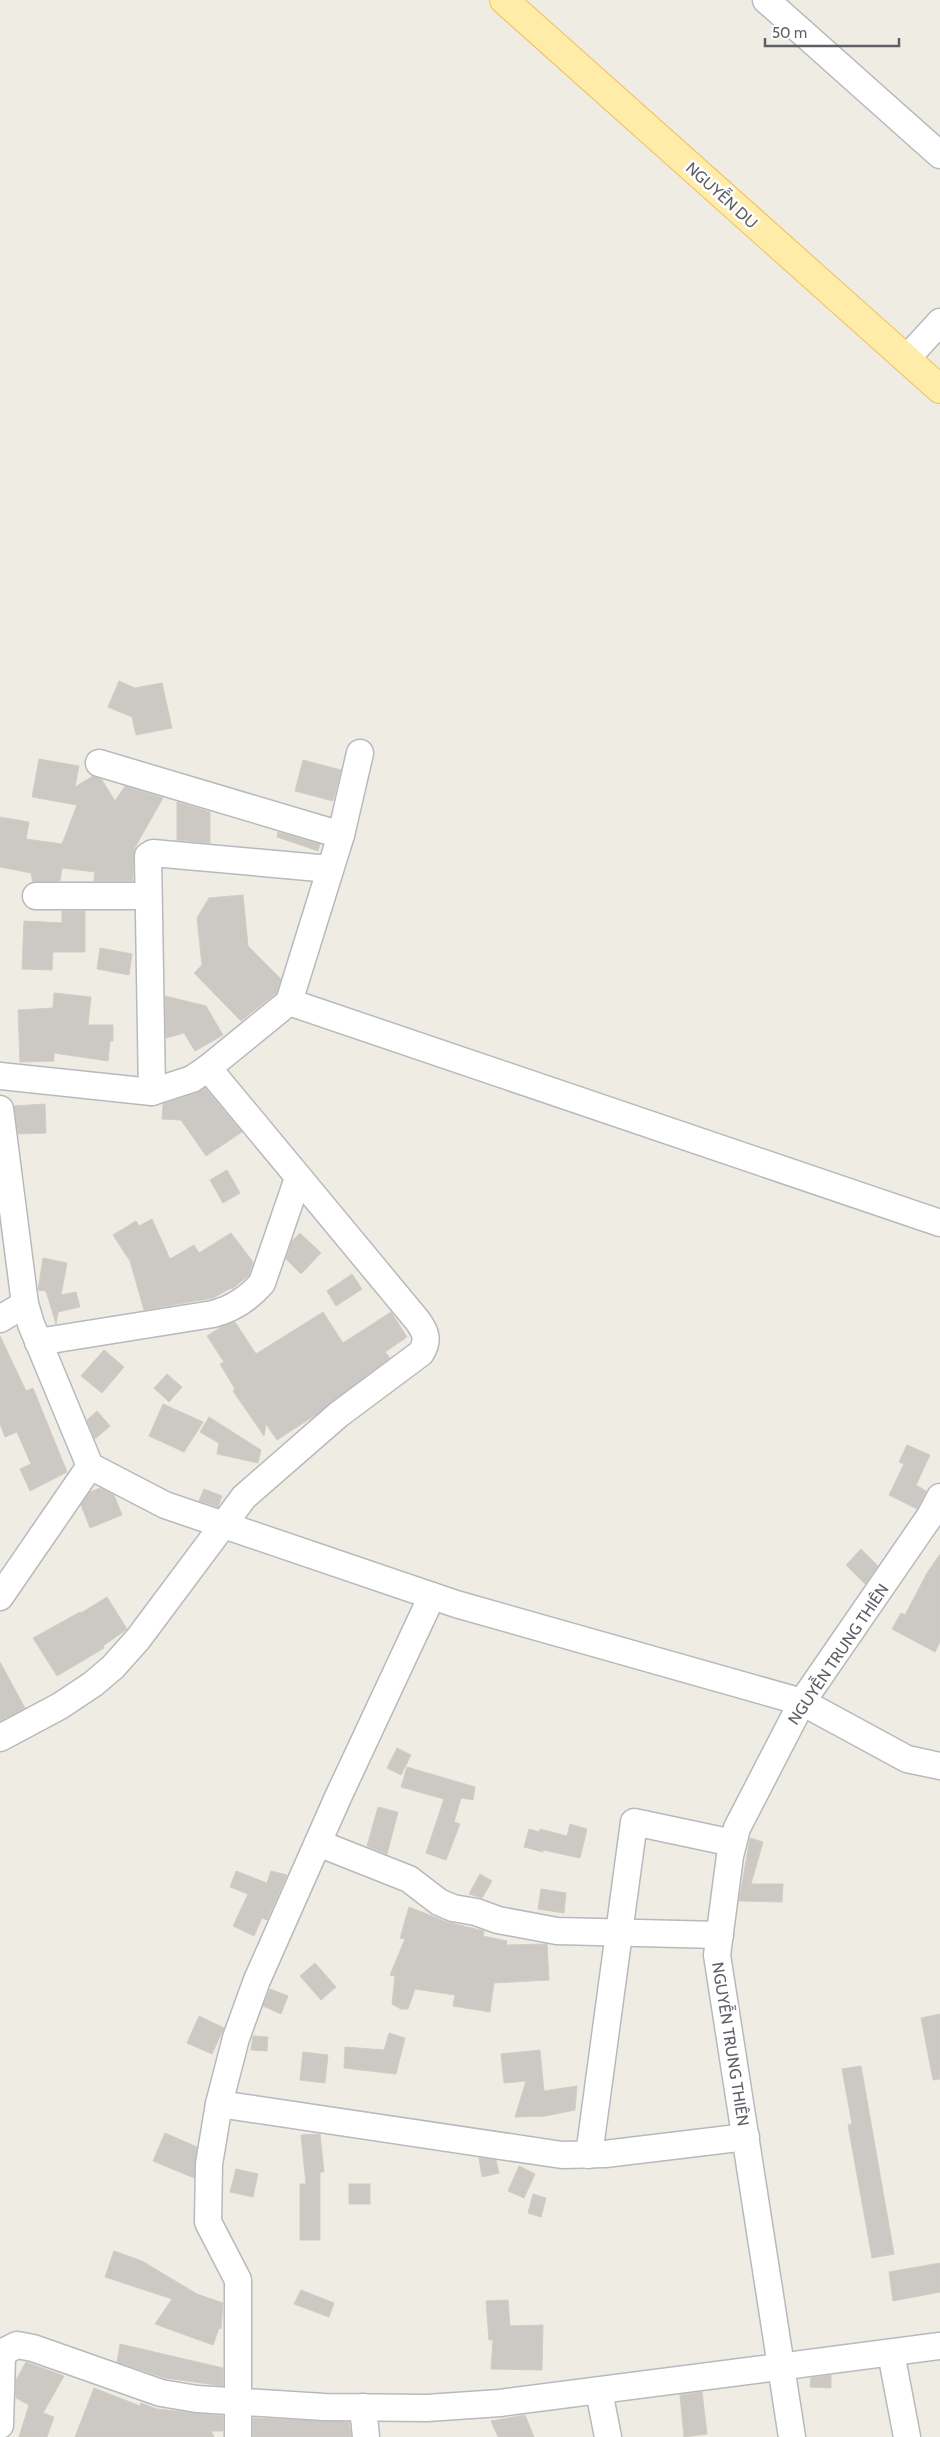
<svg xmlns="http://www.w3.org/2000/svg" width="940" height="2437" viewBox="0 0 940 2437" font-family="Cabin,sans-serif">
<rect width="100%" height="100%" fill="#efece4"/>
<g fill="#ccc8c3" stroke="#d3cdc2">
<polygon points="119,681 135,688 162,683 172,728 136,735 132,717 108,707"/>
<polygon points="39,759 79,766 75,787 93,776 102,780 115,801 125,786 163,798 134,849 133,881 94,881 95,872 62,868 60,881 33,882 31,873 0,867 0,817 29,822 26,839 62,844 77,805 32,797"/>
<polygon points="303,760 341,770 333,801 295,791"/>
<polygon points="177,802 210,812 210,843 177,840"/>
<polygon points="278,832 320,844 318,851 277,837"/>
<polygon points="243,895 248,946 281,979 276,993 241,1021 194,973 202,965 197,918 209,898"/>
<polygon points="62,911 85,911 85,952 53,952 52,970 22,969 24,921 62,923"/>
<polygon points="100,948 132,954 129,975 97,969"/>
<polygon points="54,993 91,997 88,1025 113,1025 113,1041 110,1041 108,1061 54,1053 54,1061 20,1062 18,1010 53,1008"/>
<polygon points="165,996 206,1006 223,1035 195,1051 184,1033 166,1038"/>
<polygon points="205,1088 242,1132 206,1156 181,1120 162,1119 163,1104 197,1093"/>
<polygon points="45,1104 46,1133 18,1134 14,1106"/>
<polygon points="227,1170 240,1193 223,1203 210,1180"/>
<polygon points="152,1219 170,1259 194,1245 199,1253 231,1233 253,1262 249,1275 232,1289 231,1288 213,1298 144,1310 130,1261 113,1235 136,1221 139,1226"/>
<polygon points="300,1233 321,1253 301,1274 286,1259 292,1241"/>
<polygon points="43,1258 67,1263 61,1295 76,1292 80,1307 58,1312 56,1324 46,1291 38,1290"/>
<polygon points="352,1274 362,1289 336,1306 327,1291"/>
<polygon points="323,1312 343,1343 391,1312 407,1337 385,1352 390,1358 317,1414 277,1440 266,1424 264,1436 233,1391 235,1389 220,1364 224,1362 207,1336 221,1327 235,1322 256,1354"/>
<polygon points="0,1336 26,1391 33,1388 67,1472 30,1491 20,1469 31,1464 17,1432 5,1437 0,1424"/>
<polygon points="104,1350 124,1367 102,1393 81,1376"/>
<polygon points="167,1374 182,1387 169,1402 154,1388"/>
<polygon points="163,1404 203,1422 184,1452 149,1436"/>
<polygon points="97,1411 110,1426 95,1439 87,1420"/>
<polygon points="209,1417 261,1450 258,1463 217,1454 219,1443 200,1432"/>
<polygon points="907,1445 930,1455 916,1485 926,1491 917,1509 889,1495 904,1464 899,1462"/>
<polygon points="100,1488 114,1495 122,1515 90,1528 81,1505 90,1492"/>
<polygon points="204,1489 222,1496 218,1507 199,1501"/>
<polygon points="861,1549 878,1566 865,1584 846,1565"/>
<polygon points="940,1554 940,1642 935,1652 892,1629 901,1613 905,1615 927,1573"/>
<polygon points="107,1597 127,1629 103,1646 104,1648 57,1676 33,1638 80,1612 81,1613"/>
<polygon points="0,1662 25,1708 0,1721"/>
<polygon points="397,1748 411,1755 401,1775 387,1768"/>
<polygon points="407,1767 475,1787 473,1800 461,1798 454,1822 460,1824 446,1860 426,1853 444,1799 401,1787"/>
<polygon points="378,1807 398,1812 387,1854 367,1846"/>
<polygon points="570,1824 587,1829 580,1858 543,1850 543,1852 524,1847 529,1829 539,1832 540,1829 567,1836"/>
<polygon points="750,1838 763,1842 751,1884 783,1884 782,1902 739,1901"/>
<polygon points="236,1871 267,1883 271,1871 287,1875 267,1920 262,1918 254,1936 233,1926 248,1894 230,1887"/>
<polygon points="480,1874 492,1881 482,1898 469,1894"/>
<polygon points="541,1889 566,1893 564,1913 538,1909"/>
<polygon points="409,1907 447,1922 484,1931 483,1936 507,1941 506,1945 547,1944 549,1980 494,1983 490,2012 453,2006 455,1995 415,1989 408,2009 401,2009 392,2004 395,1976 390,1975 405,1939 400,1938"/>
<polygon points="315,1963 336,1987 321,2000 300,1976"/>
<polygon points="270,1989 288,1996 281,2014 263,2006"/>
<polygon points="940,2014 940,2079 933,2080 921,2018"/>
<polygon points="199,2016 224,2028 212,2054 187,2043"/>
<polygon points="389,2033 405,2038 396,2074 344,2068 345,2047 384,2050"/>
<polygon points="253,2036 268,2037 267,2051 251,2050"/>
<polygon points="540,2050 544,2091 577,2086 575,2110 545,2116 515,2117 526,2081 504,2083 501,2054"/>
<polygon points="303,2052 328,2055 325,2083 300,2080"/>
<polygon points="861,2066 894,2254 872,2258 848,2125 852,2124 842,2069"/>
<polygon points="165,2133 197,2147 194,2178 153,2161"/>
<polygon points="320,2134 324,2172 320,2172 320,2240 300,2240 300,2184 306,2184 301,2135"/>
<polygon points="479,2158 496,2160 499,2173 482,2177"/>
<polygon points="519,2166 535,2174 524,2198 508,2191"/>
<polygon points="236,2169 258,2174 253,2197 230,2192"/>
<rect x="349" y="2184" width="21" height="20"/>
<polygon points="533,2194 546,2198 541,2217 528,2213"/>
<polygon points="114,2251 142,2261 197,2294 223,2303 221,2329 219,2328 213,2345 155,2324 172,2299 105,2277"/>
<polygon points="940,2263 940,2292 893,2301 889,2272"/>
<polygon points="301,2290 334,2303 329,2317 294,2304"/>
<polygon points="508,2300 510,2326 543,2325 542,2370 491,2369 493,2340 489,2340 486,2301"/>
<polygon points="120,2344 223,2368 223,2386 165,2378 117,2362"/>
<polygon points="26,2362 64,2376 43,2413 54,2417 47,2437 19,2437 29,2405 16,2398 16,2380"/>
<polygon points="831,2375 831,2388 810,2387 811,2378"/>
<polygon points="94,2388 140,2406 141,2403 157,2409 223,2416 223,2431 211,2431 214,2437 75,2437"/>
<polygon points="702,2392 707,2434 684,2437 680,2395"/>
<polygon points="525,2415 534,2437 498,2437 491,2421"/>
<polygon points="253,2418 349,2422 351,2437 253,2437"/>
</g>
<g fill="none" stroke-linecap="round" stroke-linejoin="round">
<g stroke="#b6babe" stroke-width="29">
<g id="minor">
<polyline points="766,0 940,155"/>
<polyline points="906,359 940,322"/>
<polyline points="99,763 341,835"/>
<polyline points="36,896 148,896"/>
<polyline points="289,1002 341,835 360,753"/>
<polyline points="0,1076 152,1092 192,1079 208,1068 289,1002 940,1223"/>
<polyline points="152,1092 148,856 153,853 330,869"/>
<polyline points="0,1109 25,1304 31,1324 90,1466 165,1505 456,1604 802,1702 907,1759 940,1766"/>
<polyline points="0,1319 25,1304"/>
<path d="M38,1342l175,-28c19,-5 36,-16 49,-31l36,-105"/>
<polyline points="0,1597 90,1466"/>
<path d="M0,1738l60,-32 33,-22 20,-17 25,-28 106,-142 94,-82 83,-62c8,-13 5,-21 -4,-33l-209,-252"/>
<polyline points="318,1843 409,1879 439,1902 453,1908 476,1912 498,1920 557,1931 720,1935"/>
<polyline points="219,2104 562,2155 605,2154 746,2137"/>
<polyline points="589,2155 634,1822 733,1843"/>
<polyline points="891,2353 907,2437"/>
<polyline points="599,2391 608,2437"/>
<polyline points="363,2407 366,2437"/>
<polyline points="0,2425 2,2357 5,2351 17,2345 33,2348 161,2393 197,2399 324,2407 427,2408 500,2403 940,2346"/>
<polyline points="238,2437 238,2280 208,2222 209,2164 219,2104 236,2038 257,1980 339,1795 432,1596"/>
<polyline points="792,2437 717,1955 730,1856 737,1828 802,1702 930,1516 940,1497"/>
</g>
</g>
<g stroke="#f3be58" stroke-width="30">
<polyline id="major" points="504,0 940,389"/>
</g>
<use href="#minor" stroke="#fff" stroke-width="26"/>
<use href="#major" stroke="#ffeca9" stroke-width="28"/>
</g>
<g text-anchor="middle" stroke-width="5" stroke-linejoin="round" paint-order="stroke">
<g font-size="16" fill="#5c6065" stroke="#fff">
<text transform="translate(722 195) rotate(42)" y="6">NGUYỄN DU</text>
<text transform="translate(838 1654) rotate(-56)" y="6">NGUYỄN TRUNG THIÊN</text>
<text transform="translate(731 2044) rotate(81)" y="6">NGUYỄN TRUNG THIÊN</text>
</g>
</g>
<path d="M765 38v8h134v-8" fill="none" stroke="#5c6065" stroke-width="2.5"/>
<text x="772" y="38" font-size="15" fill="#5c6065" stroke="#ffffff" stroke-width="4" paint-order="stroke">50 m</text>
</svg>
